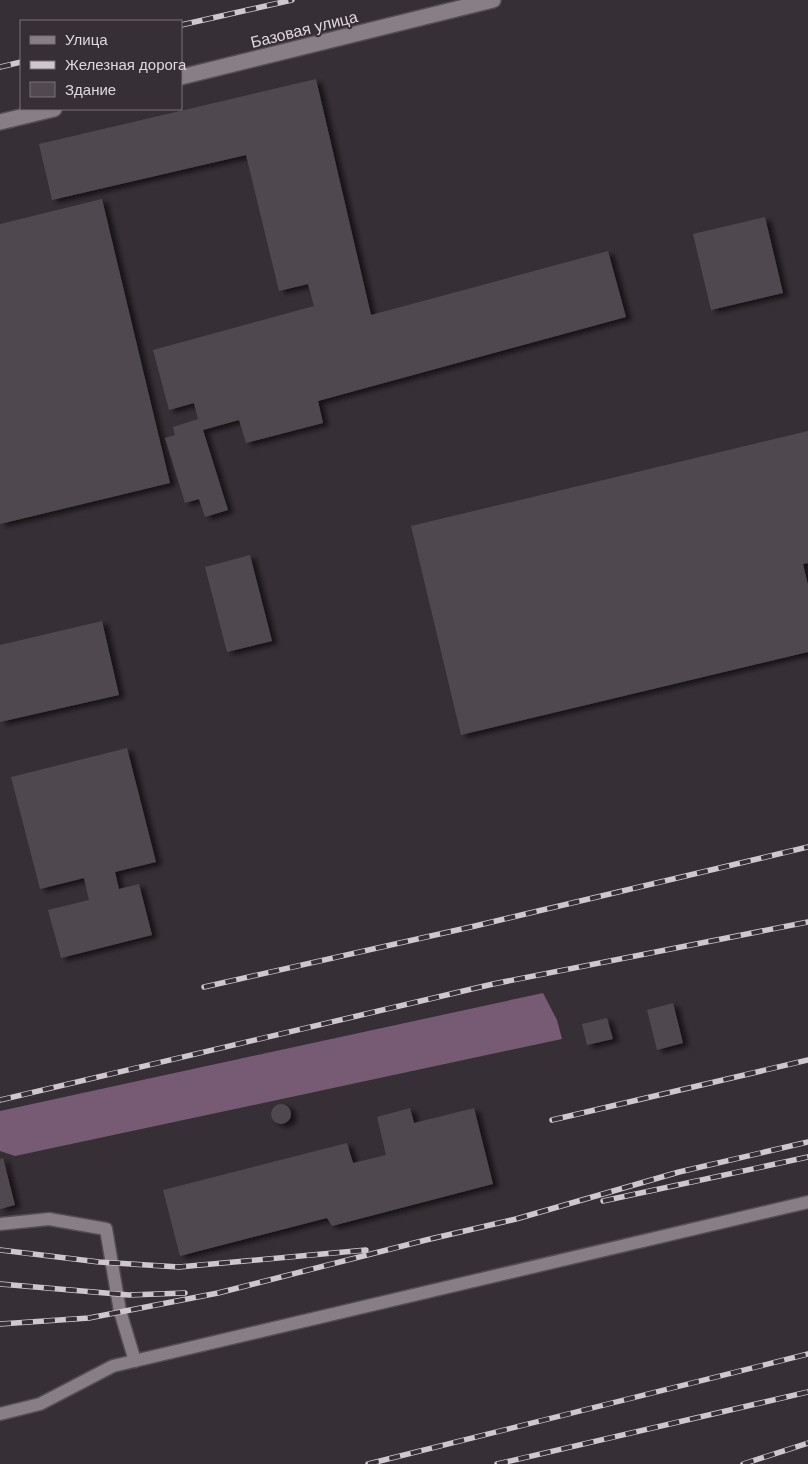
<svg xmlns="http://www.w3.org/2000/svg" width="808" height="1464" viewBox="0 0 808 1464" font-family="Arial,sans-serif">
<defs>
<filter id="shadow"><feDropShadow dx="5.5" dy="3" stdDeviation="2.5" flood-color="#0009"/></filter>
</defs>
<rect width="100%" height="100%" fill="#362f35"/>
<polygon fill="#775a74" points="543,993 557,1020 562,1039 15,1156 0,1151 0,1111"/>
<g fill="#50494f" filter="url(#shadow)">
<polygon points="316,79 371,315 608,251 626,317 318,401 323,423 246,443 239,420 203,430 228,510 205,517 199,499 185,503 165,438 175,435 173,427 198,419 194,403 169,410 153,350 314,306 308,284 279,291 246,155 52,200 39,144"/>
<polygon points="102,199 170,483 0,524 0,224"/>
<polygon points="765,217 783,293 711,310 693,234"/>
<polygon points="808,431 808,563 803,564 808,585 808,652 461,735 411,526"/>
<polygon points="250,555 272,641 227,652 205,567"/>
<polygon points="102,621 119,695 0,722 0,645"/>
<polygon points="127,748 156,862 115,872 119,889 139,884 152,935 61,958 48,910 89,900 84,878 40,889 11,777"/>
<polygon points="673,1003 683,1043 657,1050 647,1010"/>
<polygon points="607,1018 613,1039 587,1045 582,1024"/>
<circle cx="281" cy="1114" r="10"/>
<polygon points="410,1108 414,1123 474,1108 493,1184 332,1226 327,1218 180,1256 163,1190 347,1143 353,1163 386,1155 377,1117"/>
<polygon points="3,1158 15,1205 0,1209 0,1159"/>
</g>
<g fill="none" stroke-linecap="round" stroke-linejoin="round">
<g stroke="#534e53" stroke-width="15">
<g id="lane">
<polyline points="0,1224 49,1219 106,1229 120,1311 135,1361"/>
<polyline points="0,1414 40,1404 113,1366 808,1202"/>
</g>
</g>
<g stroke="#534e53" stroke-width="18">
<g id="street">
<polyline points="181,77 493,0"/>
<polyline points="0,122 54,109"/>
</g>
</g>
<use href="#lane" stroke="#887f86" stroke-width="12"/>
<use href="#street" stroke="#887f86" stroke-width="15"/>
<g stroke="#cdc8cc" stroke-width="5.5">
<g id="rail">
<polyline points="181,25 292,0"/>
<polyline points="0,67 21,62"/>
<polyline points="204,987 475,926 808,847"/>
<polyline points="0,1100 493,984 808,922"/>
<polyline points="552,1120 808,1060"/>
<polyline points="603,1201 808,1157"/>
<polyline points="0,1250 99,1262 179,1267 366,1250"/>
<polyline points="0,1284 129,1295 185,1293"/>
<polyline points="0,1324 89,1318 218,1293 426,1240 516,1219 679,1172 808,1142"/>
<polyline points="368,1464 808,1354"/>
<polyline points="497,1464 808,1392"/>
<polyline points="743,1464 808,1443"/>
</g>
</g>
<use href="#rail" stroke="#362f35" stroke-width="4" stroke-dasharray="11" stroke-linecap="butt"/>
</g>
<g text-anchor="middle" stroke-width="4" stroke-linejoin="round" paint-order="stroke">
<g font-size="16" fill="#dfdade" stroke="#362f35">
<text transform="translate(304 29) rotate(-14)" y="6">Базовая улица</text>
</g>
</g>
<rect x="20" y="20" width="162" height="90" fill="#362f35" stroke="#7a7379"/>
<rect x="30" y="36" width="25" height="8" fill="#887f86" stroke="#7a7379"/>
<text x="65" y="45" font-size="15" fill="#dfdade">Улица</text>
<rect x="30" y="61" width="25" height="8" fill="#cdc8cc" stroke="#7a7379"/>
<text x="65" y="70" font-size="15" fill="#dfdade">Железная дорога</text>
<rect x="30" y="82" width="25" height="15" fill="#50494f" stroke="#7a7379"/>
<text x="65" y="95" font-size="15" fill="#dfdade">Здание</text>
</svg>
